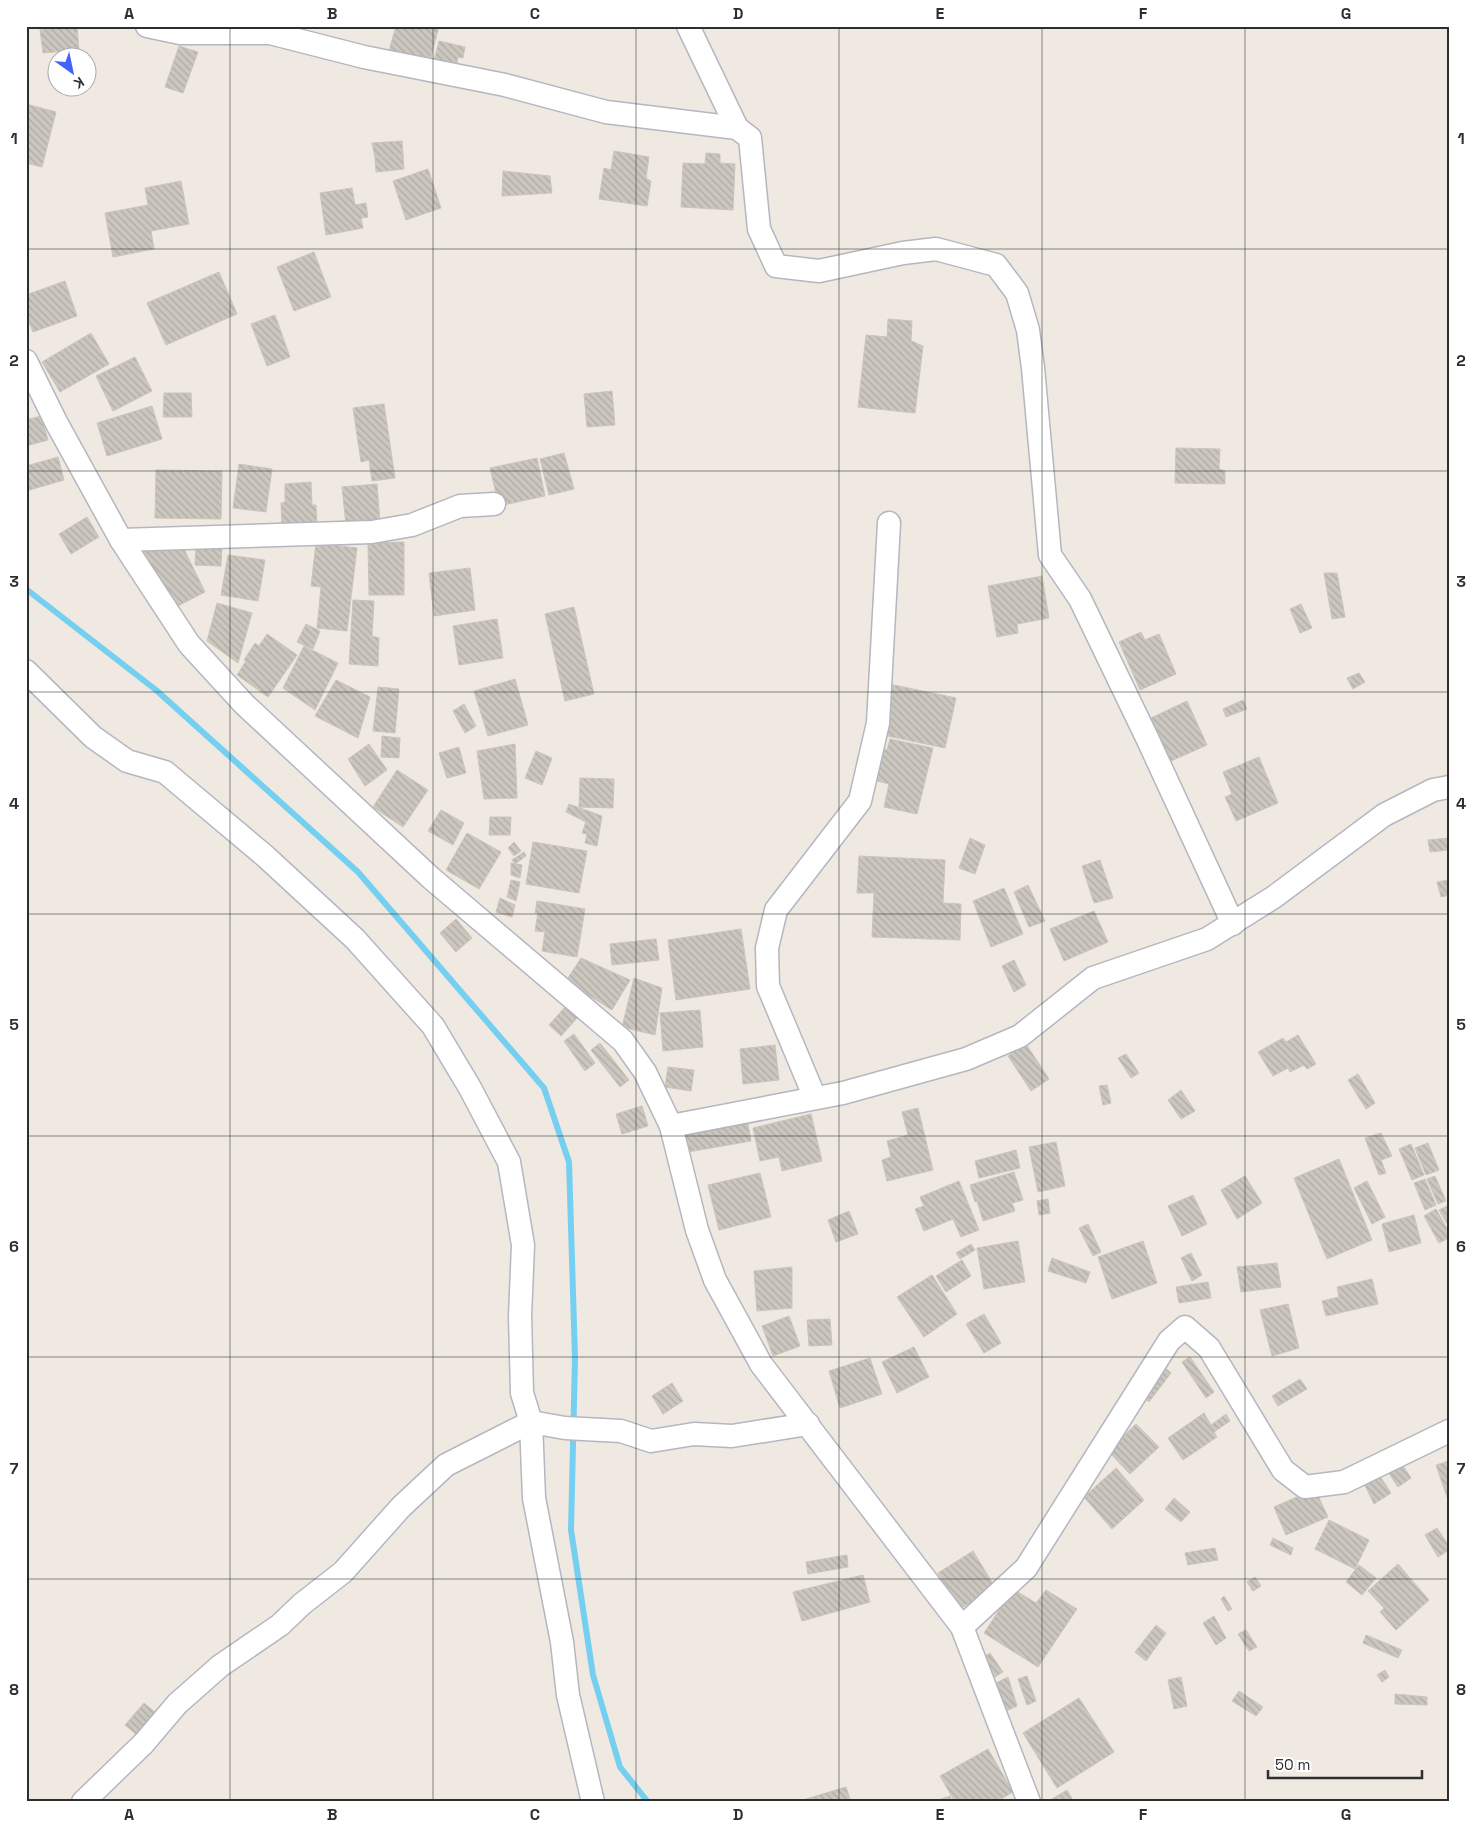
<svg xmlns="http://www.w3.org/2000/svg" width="1475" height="1828" viewBox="0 0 1475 1828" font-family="'Space Grotesk',sans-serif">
<defs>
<pattern id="building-back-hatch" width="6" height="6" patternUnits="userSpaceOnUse" patternTransform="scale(1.25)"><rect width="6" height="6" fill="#cbc7bf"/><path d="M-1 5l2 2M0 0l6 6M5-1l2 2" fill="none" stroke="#afaba4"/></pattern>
</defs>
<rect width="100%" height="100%" fill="#efe9e1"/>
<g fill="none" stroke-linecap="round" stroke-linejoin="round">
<polyline stroke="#75cff0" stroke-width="6" points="26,589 156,690 358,872 544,1088 569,1162 575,1358 571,1530 593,1675 620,1767 648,1802"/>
</g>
<g fill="url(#building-back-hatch)" stroke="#cbc5ba">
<polygon points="77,26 79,50 43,53 40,30"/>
<polygon points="396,26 439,26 430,61 389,51"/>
<polygon points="439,41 465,47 463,58 458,57 456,69 433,64"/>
<polygon points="179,46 198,52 183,93 165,87"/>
<polygon points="81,54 81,58 65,58 66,56"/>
<polygon points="26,104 56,112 42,167 26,163"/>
<polygon points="402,141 403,154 375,158 372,143"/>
<polygon points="614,151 649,157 646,178 651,181 647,206 599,199 604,168 611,170"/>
<polygon points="706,153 720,154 720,163 735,164 733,210 681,207 683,163 705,164"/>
<polygon points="403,154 404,169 376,172 375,158"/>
<polygon points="428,169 441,208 406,220 393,181"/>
<polygon points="503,171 550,176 552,193 502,196"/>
<polygon points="181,181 189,224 151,231 154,249 113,257 105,213 148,205 145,188"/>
<polygon points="352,188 355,205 366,203 368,217 361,218 363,228 326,235 320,193"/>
<polygon points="314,252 331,297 294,311 277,267"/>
<polygon points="219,272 237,314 166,345 147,303"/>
<polygon points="65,281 77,316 33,332 26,314 26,295"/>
<polygon points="275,315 290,357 267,366 251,324"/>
<polygon points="888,319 912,321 911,341 923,346 915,413 858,407 866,335 887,337"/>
<polygon points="91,333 109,364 60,392 42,362"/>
<polygon points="135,357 152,391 113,411 96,376"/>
<polygon points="612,391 615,425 587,427 584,394"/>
<polygon points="164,393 191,393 192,417 163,417"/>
<polygon points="384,404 395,478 372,481 369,460 361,462 353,408"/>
<polygon points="152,406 162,439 107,456 97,423"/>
<polygon points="41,416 48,440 26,446 26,420"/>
<polygon points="1176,448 1220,449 1219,469 1225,471 1225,484 1175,483"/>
<polygon points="564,453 574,489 549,495 540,459"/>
<polygon points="58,457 64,480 26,491 26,466"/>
<polygon points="537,458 545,496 499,506 490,468"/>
<polygon points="239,464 272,469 266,512 233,508"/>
<polygon points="156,470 222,471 221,519 155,518"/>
<polygon points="311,482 312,505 316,505 317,525 282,527 281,503 285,502 285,484"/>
<polygon points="377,484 380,522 346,525 342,487"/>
<polygon points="87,517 99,537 71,554 59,534"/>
<polygon points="196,542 222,543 221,566 195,565"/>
<polygon points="404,542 404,595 369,595 368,543"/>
<polygon points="316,543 357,548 347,631 317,628 321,587 311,586"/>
<polygon points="157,544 182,545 205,592 172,609 143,551"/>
<polygon points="228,555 265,560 258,601 221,595"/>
<polygon points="470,568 475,610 434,616 429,573"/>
<polygon points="1324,573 1337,573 1345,617 1332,619"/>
<polygon points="1042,576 1049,618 1017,624 1018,633 997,637 988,586"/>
<polygon points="353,600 374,601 372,636 379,638 378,666 349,664"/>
<polygon points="217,603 252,613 238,663 207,641"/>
<polygon points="1301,604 1312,628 1300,633 1290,609"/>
<polygon points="574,607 594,694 565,701 545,614"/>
<polygon points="497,619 503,658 459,665 453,626"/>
<polygon points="306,624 320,631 313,649 297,642"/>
<polygon points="1141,632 1145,640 1159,634 1176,674 1140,690 1119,642"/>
<polygon points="267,634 297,655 268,697 237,675 246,661 244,660 255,643 259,646"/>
<polygon points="304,646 338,663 315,710 283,688"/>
<polygon points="1359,673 1365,682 1353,689 1347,678"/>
<polygon points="515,679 528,725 488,736 474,691"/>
<polygon points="336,680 370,697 358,738 315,716"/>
<polygon points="889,684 956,698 945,748 878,734"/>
<polygon points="378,687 399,689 395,733 373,731"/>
<polygon points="1243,700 1247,709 1226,717 1223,709"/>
<polygon points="1187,701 1207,745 1171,761 1151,718"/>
<polygon points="464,704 476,726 465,733 453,711"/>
<polygon points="382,736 400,738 399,758 381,757"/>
<polygon points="890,739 933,748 917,814 884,807 889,784 870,779 877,748 887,750"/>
<polygon points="369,744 387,770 365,786 348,759"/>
<polygon points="515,744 517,798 484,799 477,751"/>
<polygon points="459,747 466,773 447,778 439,753"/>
<polygon points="536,751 552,758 542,785 525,778"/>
<polygon points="1259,757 1278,803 1236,821 1225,797 1232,794 1223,772"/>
<polygon points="397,770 428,790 403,827 373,807"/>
<polygon points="580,778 614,779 613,808 579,807"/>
<polygon points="569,804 602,816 597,846 585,843 587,834 582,833 586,822 566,812"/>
<polygon points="441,810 464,823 453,845 428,831"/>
<polygon points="490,817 511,817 510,835 489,835"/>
<polygon points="467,833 501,852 479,889 446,870"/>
<polygon points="970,838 985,845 975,874 959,868"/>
<polygon points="1449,838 1449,850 1430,852 1428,840"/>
<polygon points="514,842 521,851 514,856 508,848"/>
<polygon points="533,842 587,851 579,893 526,884"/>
<polygon points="524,852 526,856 515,864 512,860"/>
<polygon points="859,856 945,860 943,903 961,904 960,940 872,937 874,893 857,893"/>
<polygon points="1100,860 1113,898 1094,903 1082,866"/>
<polygon points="511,863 522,865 520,878 511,875"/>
<polygon points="511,880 520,882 516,901 507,897"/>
<polygon points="1449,880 1449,895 1441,897 1437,882"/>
<polygon points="1028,885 1045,921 1029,927 1014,892"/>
<polygon points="1004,888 1023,934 991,947 973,901"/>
<polygon points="500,898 515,905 512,917 496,912"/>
<polygon points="537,901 585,909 577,957 542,951 545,932 535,931 538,913 535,913"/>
<polygon points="1094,911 1108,942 1064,961 1050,929"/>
<polygon points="456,919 472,938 456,952 440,933"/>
<polygon points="741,929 750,989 676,1000 668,940"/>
<polygon points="656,939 659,960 612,965 610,944"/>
<polygon points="581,958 630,980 612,1010 566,981"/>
<polygon points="1014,960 1026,985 1014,992 1002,966"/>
<polygon points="634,978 662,988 655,1035 622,1027"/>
<polygon points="566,1006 578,1017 561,1036 549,1025"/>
<polygon points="700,1010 703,1047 663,1051 660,1013"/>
<polygon points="574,1034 595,1063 585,1071 564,1041"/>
<polygon points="1298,1035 1316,1064 1307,1069 1304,1065 1290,1072 1288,1068 1273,1076 1258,1052 1283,1038 1286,1042"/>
<polygon points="600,1043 629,1080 620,1087 591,1050"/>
<polygon points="1026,1044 1049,1079 1031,1091 1008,1056"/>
<polygon points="775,1045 779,1080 743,1084 740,1049"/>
<polygon points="1126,1054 1139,1073 1131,1078 1118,1058"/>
<polygon points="668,1067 694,1070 691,1091 665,1087"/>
<polygon points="1358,1074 1375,1103 1366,1109 1348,1080"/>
<polygon points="1107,1085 1111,1103 1103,1105 1099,1086"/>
<polygon points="1181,1090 1195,1111 1181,1119 1168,1100"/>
<polygon points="744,1101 751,1141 682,1153 675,1113"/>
<polygon points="642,1106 648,1126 622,1134 616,1114"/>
<polygon points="918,1108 933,1170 887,1181 882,1160 891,1157 887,1141 908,1135 902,1112"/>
<polygon points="811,1114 822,1161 782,1171 779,1157 760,1161 753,1128"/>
<polygon points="1381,1133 1392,1156 1381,1160 1386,1173 1379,1175 1365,1138"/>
<polygon points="1056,1142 1065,1186 1038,1192 1029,1147"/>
<polygon points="1428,1143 1439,1170 1426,1175 1415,1148"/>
<polygon points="1411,1144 1424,1175 1412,1180 1399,1149"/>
<polygon points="1016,1150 1020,1168 979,1178 975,1161"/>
<polygon points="1339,1159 1372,1240 1327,1259 1294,1178"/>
<polygon points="1014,1172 1023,1200 1012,1203 1015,1211 983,1221 977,1201 975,1202 970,1185"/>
<polygon points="760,1173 771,1217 719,1230 708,1185"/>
<polygon points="1245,1176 1262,1203 1237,1219 1221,1190"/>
<polygon points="1435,1176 1446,1201 1438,1204 1427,1179"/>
<polygon points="1425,1179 1436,1205 1425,1210 1414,1183"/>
<polygon points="959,1181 979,1230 961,1237 953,1219 924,1231 915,1209 924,1206 920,1197"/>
<polygon points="1367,1181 1385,1217 1372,1224 1354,1188"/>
<polygon points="1193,1195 1207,1224 1182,1236 1168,1206"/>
<polygon points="1048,1199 1050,1213 1039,1215 1037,1201"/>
<polygon points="1447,1206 1449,1210 1449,1227 1439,1210"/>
<polygon points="1436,1209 1449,1232 1449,1238 1439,1243 1424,1216"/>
<polygon points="849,1211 858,1234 836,1242 828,1220"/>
<polygon points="1414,1215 1421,1243 1389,1252 1382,1224"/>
<polygon points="1088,1224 1101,1252 1093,1256 1079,1228"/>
<polygon points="1018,1241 1025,1282 984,1289 977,1248"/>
<polygon points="1143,1241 1157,1283 1112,1299 1098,1257"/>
<polygon points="971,1244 975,1250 960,1259 956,1253"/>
<polygon points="1191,1253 1202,1275 1192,1281 1181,1258"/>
<polygon points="1052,1258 1090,1272 1086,1283 1048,1271"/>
<polygon points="962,1260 971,1276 946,1292 936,1276"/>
<polygon points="1277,1263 1281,1287 1241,1292 1237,1267"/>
<polygon points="792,1267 792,1308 757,1311 754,1271"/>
<polygon points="932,1275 957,1314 924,1337 897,1297"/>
<polygon points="1372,1279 1378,1304 1326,1316 1322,1301 1339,1297 1337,1287"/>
<polygon points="1208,1282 1211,1298 1179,1303 1176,1287"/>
<polygon points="1288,1304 1299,1348 1272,1356 1260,1310"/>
<polygon points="984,1314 1001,1343 984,1353 966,1324"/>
<polygon points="789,1316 800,1346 773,1356 762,1326"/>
<polygon points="830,1319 832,1345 809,1346 807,1320"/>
<polygon points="914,1347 929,1377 897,1393 882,1362"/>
<polygon points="1190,1357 1214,1392 1206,1398 1182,1362"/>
<polygon points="870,1358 882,1394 840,1408 829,1371"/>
<polygon points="1163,1366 1171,1373 1149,1402 1143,1397"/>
<polygon points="1300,1379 1307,1389 1278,1406 1272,1396"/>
<polygon points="672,1383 683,1401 663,1414 652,1396"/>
<polygon points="1204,1413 1211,1425 1226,1414 1230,1421 1214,1432 1217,1437 1183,1460 1168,1438"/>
<polygon points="1136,1424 1159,1447 1130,1474 1108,1451"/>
<polygon points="1398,1458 1411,1478 1398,1487 1385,1467"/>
<polygon points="1449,1461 1449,1500 1448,1500 1436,1465"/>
<polygon points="1116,1468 1144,1500 1112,1529 1084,1497"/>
<polygon points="1376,1470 1391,1493 1374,1504 1361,1477"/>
<polygon points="1315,1489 1328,1517 1286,1535 1274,1507"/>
<polygon points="1174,1498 1190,1512 1181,1522 1165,1509"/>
<polygon points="1329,1520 1369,1540 1355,1569 1315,1549"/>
<polygon points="1437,1528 1449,1546 1449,1550 1438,1557 1425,1535"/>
<polygon points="1273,1538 1293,1548 1291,1555 1270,1545"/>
<polygon points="1215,1548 1218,1560 1188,1565 1185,1553"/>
<polygon points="973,1551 995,1587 960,1609 938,1573"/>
<polygon points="847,1555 848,1567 808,1574 806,1562"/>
<polygon points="1398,1564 1429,1600 1396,1630 1380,1612 1384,1608 1368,1591"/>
<polygon points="1359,1565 1376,1578 1362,1595 1346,1582"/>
<polygon points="863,1575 870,1602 802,1621 793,1592"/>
<polygon points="1255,1577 1261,1586 1253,1591 1247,1582"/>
<polygon points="1013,1589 1036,1603 1046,1590 1077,1609 1038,1667 984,1633"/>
<polygon points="1224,1596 1232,1609 1228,1611 1221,1599"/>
<polygon points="1214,1616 1226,1638 1216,1645 1203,1623"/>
<polygon points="1156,1625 1166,1633 1146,1661 1135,1652"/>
<polygon points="1246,1630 1257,1647 1249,1651 1238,1634"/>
<polygon points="1366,1635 1402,1650 1398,1658 1363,1643"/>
<polygon points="990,1653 1003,1672 995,1677 984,1657"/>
<polygon points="1385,1670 1389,1677 1382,1682 1377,1675"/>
<polygon points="1027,1676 1036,1701 1027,1705 1018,1679"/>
<polygon points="1008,1677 1017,1706 1006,1711 994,1684"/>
<polygon points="1181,1677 1187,1706 1174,1709 1168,1680"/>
<polygon points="1239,1691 1263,1707 1256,1716 1232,1701"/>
<polygon points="1395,1694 1427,1697 1427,1705 1395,1704"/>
<polygon points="1079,1698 1114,1752 1057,1788 1023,1733"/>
<polygon points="144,1703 156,1713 137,1735 125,1725"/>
<polygon points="988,1749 1013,1792 996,1802 955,1802 940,1776"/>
<polygon points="846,1787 850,1799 842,1802 796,1802"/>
<polygon points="1067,1790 1074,1802 1054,1802 1052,1799"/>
<polygon points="950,1796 952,1802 932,1802"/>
</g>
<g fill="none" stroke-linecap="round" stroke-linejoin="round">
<g stroke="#b4b7c1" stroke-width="25">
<g id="street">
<polyline points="147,26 180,33 270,33 364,57 505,85 606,112 737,128 750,138 759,229 776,266 819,271 903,253 936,249 996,265 1017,293 1028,330 1033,368 1050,555 1080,599 1148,740 1233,924"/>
<polyline points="688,26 737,128"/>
<polyline points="26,361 56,422 121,540 189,644 244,704 431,878 623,1041 645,1072 671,1126 697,1230 715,1280 761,1364 962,1627 1029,1802"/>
<polyline points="121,540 372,532 412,525 460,506 494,504"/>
<polyline points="26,671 93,737 127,761 165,772 265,856 355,939 433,1026 470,1088 509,1162 523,1245 520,1316 522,1393 531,1422 534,1498 562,1642 568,1695 593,1802"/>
<polyline points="815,1098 768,986 767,948 776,910 860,801 878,723 889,523"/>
<polyline points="671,1126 843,1093 966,1059 1020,1036 1093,978 1207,939 1274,897 1384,815 1433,790 1449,787"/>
<polyline points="962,1627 1026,1568 1169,1341 1185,1327 1209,1348 1283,1470 1305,1487 1344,1482 1449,1431"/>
<polyline points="83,1802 144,1743 177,1704 220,1666 280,1625 302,1604 343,1572 401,1507 446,1465 531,1422 565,1428 621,1431 651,1441 694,1434 732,1436 808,1424"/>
</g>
</g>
<use href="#street" stroke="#fff" stroke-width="22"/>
</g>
<path fill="none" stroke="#2e2e2e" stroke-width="1" stroke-opacity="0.55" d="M230,26v1776M433,26v1776M636,26v1776M839,26v1776M1042,26v1776M1245,26v1776M26,249h1423M26,471h1423M26,692h1423M26,914h1423M26,1136h1423M26,1357h1423M26,1579h1423"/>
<rect width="1475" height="1828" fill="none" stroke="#ffffff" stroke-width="55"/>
<g transform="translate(72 72) rotate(147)"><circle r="24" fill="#ffffff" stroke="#ababab"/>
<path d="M0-4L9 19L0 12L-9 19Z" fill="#4264fb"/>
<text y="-8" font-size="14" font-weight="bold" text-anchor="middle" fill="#2e2e2e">K</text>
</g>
<path d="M1268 1770v8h154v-8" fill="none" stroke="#2e2e2e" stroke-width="2.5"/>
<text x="1275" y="1770" font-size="15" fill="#2e2e2e" stroke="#ffffff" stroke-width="4" paint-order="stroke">50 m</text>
<rect x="28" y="28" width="1420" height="1772" fill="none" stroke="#2e2e2e" stroke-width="2"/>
<g font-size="16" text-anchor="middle" font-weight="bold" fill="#2e2e2e">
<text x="129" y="19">A</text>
<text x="332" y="19">B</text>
<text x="535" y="19">C</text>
<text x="738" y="19">D</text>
<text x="940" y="19">E</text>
<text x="1143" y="19">F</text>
<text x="1346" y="19">G</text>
<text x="14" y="144">1</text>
<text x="1461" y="144">1</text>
<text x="14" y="366">2</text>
<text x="1461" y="366">2</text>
<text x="14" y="587">3</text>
<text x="1461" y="587">3</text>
<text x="14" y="809">4</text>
<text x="1461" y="809">4</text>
<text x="14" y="1030">5</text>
<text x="1461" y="1030">5</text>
<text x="14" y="1252">6</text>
<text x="1461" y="1252">6</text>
<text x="14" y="1474">7</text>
<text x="1461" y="1474">7</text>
<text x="14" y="1695">8</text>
<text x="1461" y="1695">8</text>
<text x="129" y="1820">A</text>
<text x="332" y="1820">B</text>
<text x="535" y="1820">C</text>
<text x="738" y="1820">D</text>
<text x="940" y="1820">E</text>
<text x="1143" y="1820">F</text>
<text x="1346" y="1820">G</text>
</g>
</svg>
